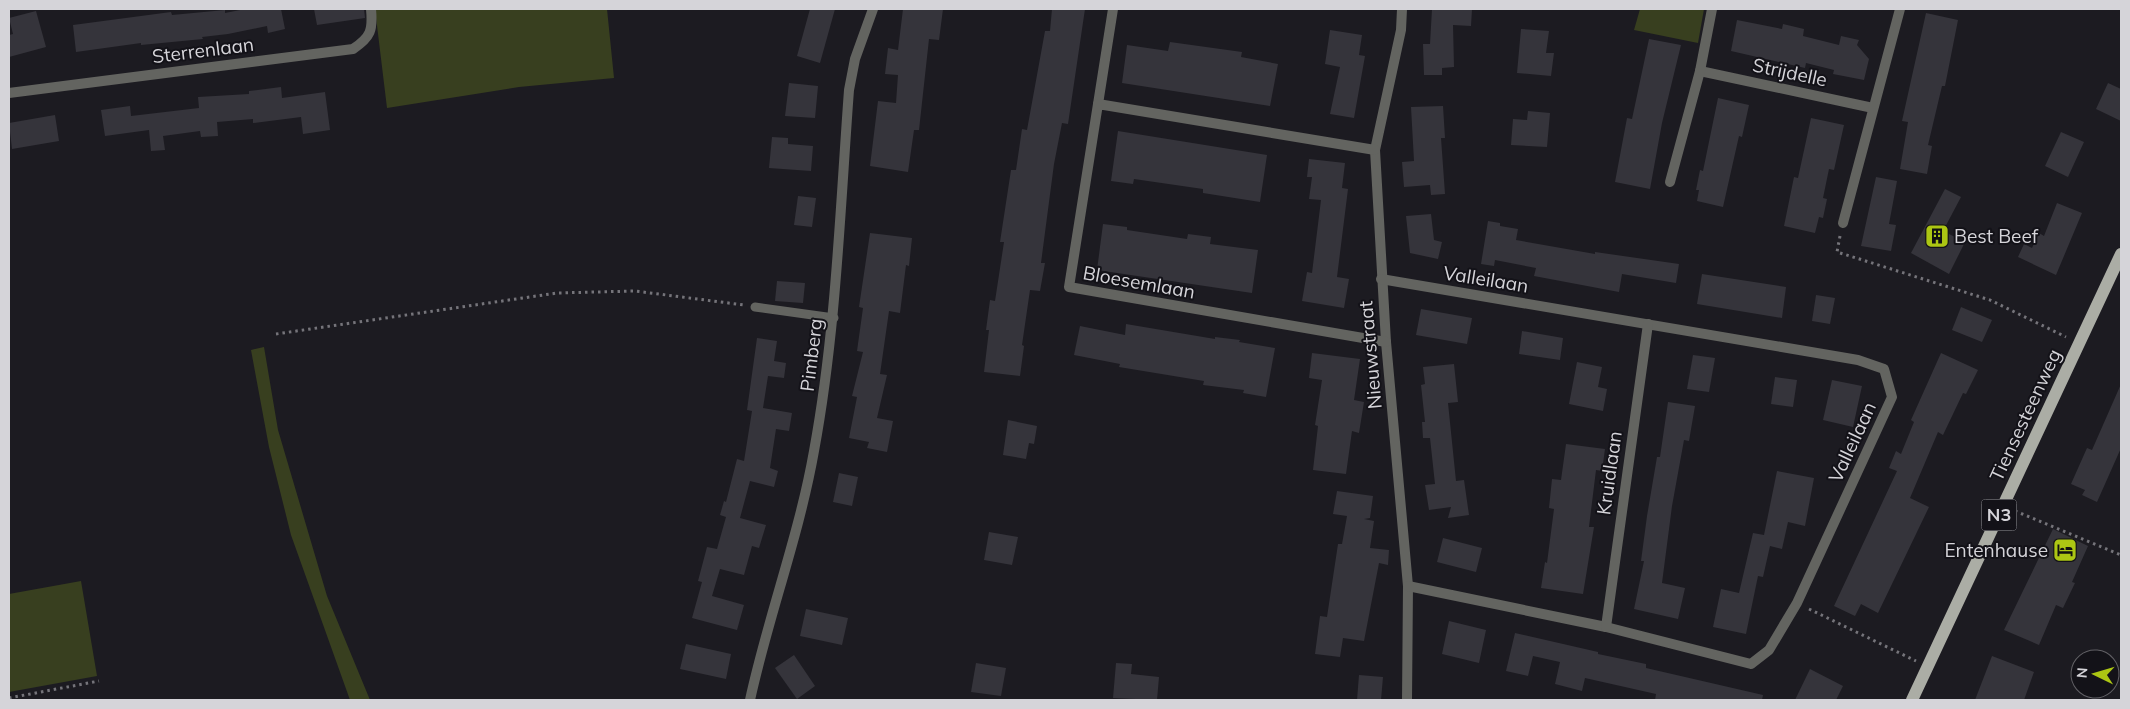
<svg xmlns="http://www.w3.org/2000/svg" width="2130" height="709" viewBox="0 0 2130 709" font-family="Mulish,sans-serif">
<rect width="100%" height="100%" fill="#1c1b21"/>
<g fill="#383f1f">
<polygon points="375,9 607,9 614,78 519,87 387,108"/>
<polygon points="1640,9 1704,9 1698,43 1634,30"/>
<polygon points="264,347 278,430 327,596 370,700 350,700 291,535 269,447 251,350"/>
<polygon points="81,581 97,676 9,692 9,594"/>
</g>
<g fill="#35343b">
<polygon points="245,9 281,9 285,29 268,33 267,26 228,34 202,37 203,39 141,45 141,43 76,52 73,25 171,12 172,15 225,10 225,13"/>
<polygon points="314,9 364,9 365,18 317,25"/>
<polygon points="810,9 835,9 820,63 797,56"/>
<polygon points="903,9 943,9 939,40 929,39 919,130 914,130 908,172 870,166 878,101 896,103 898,75 885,74 888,48 898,50"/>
<polygon points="1052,9 1085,9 1068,124 1062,123 1054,164 1041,263 1045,263 1040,291 1030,290 1022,345 1024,346 1020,376 984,372 989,330 986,330 990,300 995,301 1004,242 1000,242 1011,170 1016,170 1022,129 1027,130 1045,31 1050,31"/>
<polygon points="1432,9 1472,9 1471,26 1453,25 1454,67 1442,68 1442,75 1424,75 1423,44 1430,44"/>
<polygon points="36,11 46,47 9,57 9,35 13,34 9,18"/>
<polygon points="1926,13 1958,20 1945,86 1942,86 1928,145 1932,146 1927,174 1900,169 1908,122 1902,121"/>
<polygon points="1737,20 1782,29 1783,24 1804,29 1803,36 1839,45 1841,36 1859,40 1857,45 1869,59 1864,80 1833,74 1834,70 1806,63 1805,68 1731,51"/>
<polygon points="1521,29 1549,31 1546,53 1554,53 1551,76 1517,73"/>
<polygon points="1330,30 1362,35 1359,55 1365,56 1354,118 1330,114 1340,67 1325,64"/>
<polygon points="1649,39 1681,45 1662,123 1650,189 1615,182 1627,118 1632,119"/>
<polygon points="1170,42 1242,52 1241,57 1278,64 1270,106 1122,83 1127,45 1168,51"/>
<polygon points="789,83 818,86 815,118 785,116"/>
<polygon points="2108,83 2121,89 2121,121 2096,109"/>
<polygon points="281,87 282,98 325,92 330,130 303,134 301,117 253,123 253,119 217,122 218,136 201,137 200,131 163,136 165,150 151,151 149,130 105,136 101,110 130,106 131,116 199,108 198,97 249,94 249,91"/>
<polygon points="1718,98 1749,105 1742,137 1739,136 1723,207 1697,201 1699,190 1696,190 1700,170 1703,171"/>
<polygon points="1443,106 1445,138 1441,138 1445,194 1431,195 1430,185 1404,187 1402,162 1414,161 1411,107"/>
<polygon points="1528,111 1550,113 1547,147 1511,145 1513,119 1527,120"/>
<polygon points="55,115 59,141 12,149 9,123"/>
<polygon points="1811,118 1844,125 1834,170 1829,169 1823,198 1827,199 1823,218 1819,217 1815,233 1784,226 1794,177 1798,178"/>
<polygon points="1118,131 1267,155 1260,202 1203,193 1203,189 1134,179 1133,184 1111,181"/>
<polygon points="2061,132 2084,142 2068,177 2045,166"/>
<polygon points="772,137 788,138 788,144 813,146 811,171 769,168"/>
<polygon points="1309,159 1345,163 1342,188 1348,189 1337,277 1349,279 1344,308 1302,301 1307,272 1312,273 1321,200 1309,199 1312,177 1307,177"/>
<polygon points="1876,177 1897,181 1889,224 1896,225 1891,251 1861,246"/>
<polygon points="1945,189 1961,197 1943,231 1965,242 1949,274 1911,253"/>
<polygon points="798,196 816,198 812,227 794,225"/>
<polygon points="2057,203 2082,213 2056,275 2018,257 2024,244 2032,248 2039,233 2044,236"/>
<polygon points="1431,214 1434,240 1442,242 1438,259 1410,253 1406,216"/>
<polygon points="1488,221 1500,223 1500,226 1518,229 1516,240 1595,254 1595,252 1679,264 1676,283 1622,274 1619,292 1534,276 1536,268 1495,260 1494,266 1481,264"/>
<polygon points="1103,224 1127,227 1127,230 1187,239 1188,234 1211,237 1210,244 1258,250 1252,293 1097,270"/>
<polygon points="870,233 912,238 909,266 906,265 900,313 889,311 880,374 887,375 877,418 893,421 887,452 867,448 869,442 849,438 857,397 852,396 863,352 857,351 863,308 859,307"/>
<polygon points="1702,274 1786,287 1782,318 1697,304"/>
<polygon points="777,281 805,283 803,303 775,301"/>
<polygon points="1816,295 1835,298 1830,324 1812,321"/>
<polygon points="1961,307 1992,320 1982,342 1952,330"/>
<polygon points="1421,309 1472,318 1467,344 1416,335"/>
<polygon points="1126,324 1215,339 1215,337 1240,340 1239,342 1275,348 1266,397 1243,393 1244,390 1203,385 1204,381 1119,367 1120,364 1074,355 1080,326 1125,335"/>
<polygon points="1522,331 1563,338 1560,360 1519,354"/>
<polygon points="757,338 777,341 774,361 786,363 784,378 768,376 763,408 792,413 789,431 776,429 770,468 778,471 774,487 750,481 740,518 766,525 759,548 752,546 744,575 720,569 712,596 744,605 737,630 692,618 702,582 698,581 707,547 717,549 726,517 720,515 724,501 726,502 737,459 744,461 752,411 747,410"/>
<polygon points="1312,353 1360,359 1354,400 1364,402 1359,433 1352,431 1346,474 1313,470 1318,426 1315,425 1322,380 1309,378"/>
<polygon points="1941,353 1978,370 1966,394 1963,393 1943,435 1938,432 1910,498 1929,507 1878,613 1861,604 1855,616 1834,606 1897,471 1889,468 1896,451 1901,454 1914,422 1911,420"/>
<polygon points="1693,355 1715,358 1709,392 1687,389"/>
<polygon points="1577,362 1602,367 1598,387 1607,389 1603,411 1569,404"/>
<polygon points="1454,364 1458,402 1448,403 1456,481 1464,480 1469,515 1448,518 1451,507 1429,510 1425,485 1435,484 1430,438 1423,438 1422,422 1425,422 1421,385 1425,384 1423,367"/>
<polygon points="1775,377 1797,380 1793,407 1771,404"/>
<polygon points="1832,380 1862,386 1853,427 1823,420"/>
<polygon points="2121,384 2121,448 2097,502 2082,495 2085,490 2071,484 2087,448 2092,450"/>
<polygon points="1668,402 1695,406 1689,441 1684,440 1672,506 1662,583 1685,588 1678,619 1634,609 1644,561 1641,561 1647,516 1657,457 1660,457"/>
<polygon points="1008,420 1037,426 1034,444 1029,443 1026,459 1003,455"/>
<polygon points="1566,444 1605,449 1602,471 1596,470 1589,527 1594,527 1583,594 1541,588 1545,562 1547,563 1554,509 1549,508 1552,479 1561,480"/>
<polygon points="1777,471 1814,478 1805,526 1788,522 1782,549 1770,546 1763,577 1758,576 1746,634 1713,627 1721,589 1739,593 1753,533 1764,535"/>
<polygon points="839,473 858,477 852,506 833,502"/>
<polygon points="1337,491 1373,496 1370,518 1364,519 1374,521 1370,548 1389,550 1388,565 1379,563 1364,641 1343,638 1340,657 1315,654 1320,616 1327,617 1338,544 1342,544 1347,516 1333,514"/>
<polygon points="2053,529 2088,546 2072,582 2075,583 2063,608 2056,605 2039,645 2004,630"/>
<polygon points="989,532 1018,537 1012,565 984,560"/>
<polygon points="1443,538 1482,548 1476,572 1437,562"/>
<polygon points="806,609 848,618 842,645 800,636"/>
<polygon points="1449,621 1486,630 1479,663 1442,654"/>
<polygon points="1515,633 1598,652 1598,654 1646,664 1646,668 1763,695 1762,700 1655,700 1656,694 1585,678 1582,691 1555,684 1560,662 1533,656 1528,676 1506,671"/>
<polygon points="686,644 731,654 726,679 680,669"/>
<polygon points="794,655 815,686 797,699 775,668"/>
<polygon points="1992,656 2034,672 2024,700 1975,700"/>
<polygon points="976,663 1006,668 1001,696 971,692"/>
<polygon points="1116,663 1132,664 1131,674 1159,677 1157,700 1113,698"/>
<polygon points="1810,669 1843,686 1836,700 1795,700"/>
<polygon points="1359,675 1383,677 1381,700 1357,700"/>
</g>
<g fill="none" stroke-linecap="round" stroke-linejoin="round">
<g stroke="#75747a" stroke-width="3" stroke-dasharray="2.5 4" stroke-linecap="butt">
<polyline points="1840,236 1837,252 1990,300 2066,337"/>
<polyline points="276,334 557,293 635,291 744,305"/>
<polyline points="2015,511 2121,555"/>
<polyline points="1809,609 1916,661"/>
<polyline points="9,698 99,681"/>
</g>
<polyline stroke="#636460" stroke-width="9" points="755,307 834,318"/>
<g stroke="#636460" stroke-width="10">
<polyline points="1402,9 1401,30 1375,150 1386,342 1408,586 1407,700"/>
<polyline points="1700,71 1873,108"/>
<path d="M9,93l344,-44c18,-12 20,-19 18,-40"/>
<polyline points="1098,104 1113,9"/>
<polyline points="1375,150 1098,104 1069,287 1386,342"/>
<polyline points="1670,182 1700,71 1712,9"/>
<polyline points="1843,223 1900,9"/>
<polyline points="1381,279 1858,360 1884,369 1892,397 1797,603 1769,650 1751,664 1606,627 1408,586"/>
<polyline points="1606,627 1648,324"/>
<path d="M750,700c18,-83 49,-164 64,-249 22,-119 26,-240 35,-361l6,-31 18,-50"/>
</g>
<polyline stroke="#abada5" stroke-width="12" points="1912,700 2121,254"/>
</g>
<defs>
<g id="building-square" transform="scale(1.25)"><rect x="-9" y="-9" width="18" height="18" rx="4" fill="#acc613" stroke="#131218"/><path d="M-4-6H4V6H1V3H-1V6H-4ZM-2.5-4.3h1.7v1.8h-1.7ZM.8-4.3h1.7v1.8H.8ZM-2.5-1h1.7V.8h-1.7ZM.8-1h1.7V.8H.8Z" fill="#111"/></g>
<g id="hotel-square" transform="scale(1.25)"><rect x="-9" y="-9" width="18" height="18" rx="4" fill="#acc613" stroke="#131218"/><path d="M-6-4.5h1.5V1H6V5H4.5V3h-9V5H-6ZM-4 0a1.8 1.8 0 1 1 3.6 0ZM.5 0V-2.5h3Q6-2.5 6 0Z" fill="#111"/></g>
</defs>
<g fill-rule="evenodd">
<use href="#building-square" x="1937" y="236"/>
<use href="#hotel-square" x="2065" y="550"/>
</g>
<g text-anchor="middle" stroke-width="4" stroke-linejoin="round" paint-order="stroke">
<rect fill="#131218" stroke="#9b9a9f" stroke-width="1" x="1981.5" y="499.5" width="35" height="31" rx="4"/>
<g font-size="18" font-weight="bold" fill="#d5d4d9">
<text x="1999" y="521">N3</text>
</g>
<g font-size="19" fill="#d5d4d9" stroke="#131218">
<text transform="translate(203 50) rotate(-7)" y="7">Sterrenlaan</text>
<text transform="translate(1790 72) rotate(12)" y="7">Strijdelle</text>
<text transform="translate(1486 279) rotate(9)" y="7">Valleilaan</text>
<text transform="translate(1139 282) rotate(10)" y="7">Bloesemlaan</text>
<text transform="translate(811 355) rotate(-83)" y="7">Pimberg</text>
<text transform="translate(1370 355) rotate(-95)" y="7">Nieuwstraat</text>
<text transform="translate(2025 415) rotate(-65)" y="7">Tiensesteenweg</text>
<text transform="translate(1852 442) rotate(-65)" y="7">Valleilaan</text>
<text transform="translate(1609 473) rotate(-82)" y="7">Kruidlaan</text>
</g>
<g font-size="19" fill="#d5d4d9" stroke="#131218" text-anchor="start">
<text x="1954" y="243">Best Beef</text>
<text x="2048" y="557" text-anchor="end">Entenhause</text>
</g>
</g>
<rect width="2130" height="709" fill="none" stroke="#d5d4d9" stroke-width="20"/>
<g transform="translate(2095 674) rotate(275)"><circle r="24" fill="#131218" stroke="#616065"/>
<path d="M0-4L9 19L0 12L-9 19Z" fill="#acc613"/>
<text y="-8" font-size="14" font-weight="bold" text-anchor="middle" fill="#d5d4d9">N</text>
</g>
</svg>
